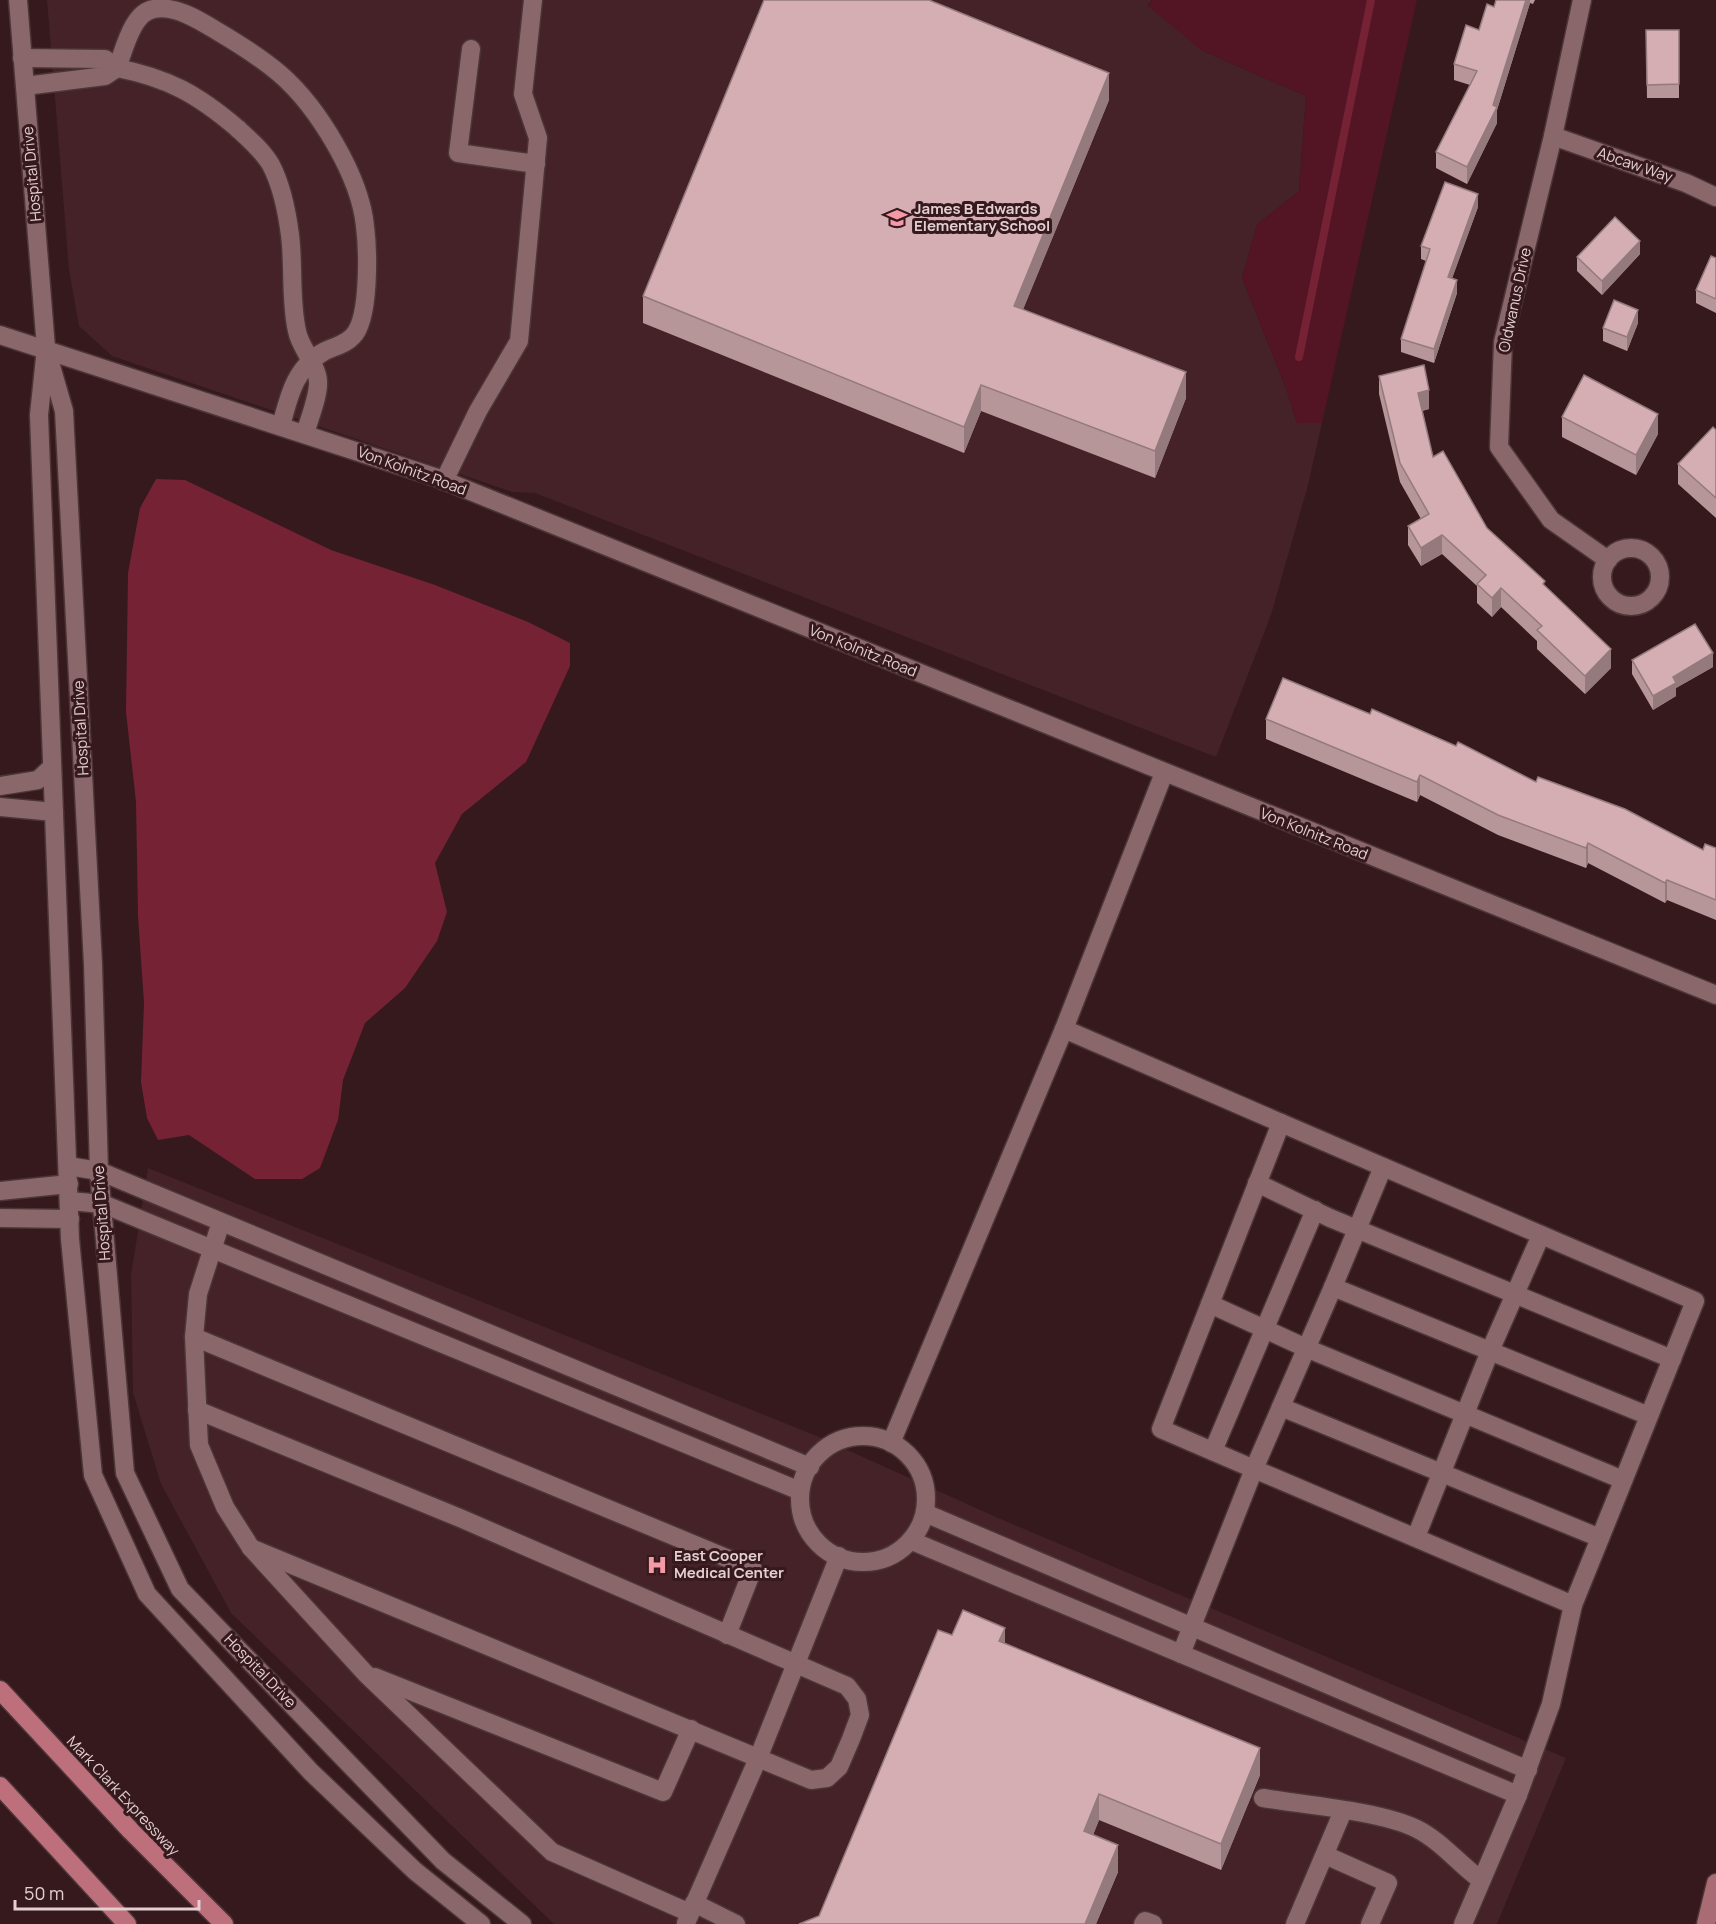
<svg xmlns="http://www.w3.org/2000/svg" width="1716" height="1924" viewBox="0 0 1716 1924" font-family="Manrope,sans-serif">
<rect width="100%" height="100%" fill="#35191d"/>
<g fill="#442227">
<polygon points="47,0 1152,0 1148,5 1203,51 1306,96 1299,191 1257,225 1242,278 1287,391 1297,423 1322,423 1308,485 1271,615 1216,757 535,493 512,492 112,356 79,326 69,270"/>
<polygon points="148,1168 812,1434 996,1517 1566,1758 1497,1924 554,1924 231,1613 161,1484 133,1393 131,1275"/>
</g>
<polygon fill="#531423" points="1152,0 1417,0 1322,423 1297,423 1287,391 1242,278 1257,225 1299,191 1306,96 1203,51 1148,6"/>
<polygon fill="#752235" points="156,479 185,480 331,550 435,585 528,622 570,643 570,666 526,762 462,814 435,863 447,912 437,941 405,988 365,1023 343,1080 338,1120 320,1168 302,1179 255,1179 189,1135 158,1140 147,1118 141,1082 144,1003 138,916 136,802 126,712 128,573 140,508"/>
<g fill="none" stroke-linecap="round" stroke-linejoin="round">
<polyline stroke="#752235" stroke-width="8" points="1299,357 1371,0"/>
<g stroke="#4b3537" stroke-width="21">
<g id="minor">
<polyline points="18,0 46,348 39,415 70,1239 93,1475 147,1594 311,1772 415,1871 481,1924"/>
<polyline points="1582,0 1553,136 1503,342 1499,447 1551,520 1608,560"/>
<polyline points="471,49 458,153 536,164"/>
<polyline points="22,58 105,59 117,68 105,76 25,86"/>
<polyline points="1553,136 1686,183 1716,197"/>
<polyline points="0,335 438,478 1716,995"/>
<polyline points="49,359 64,411 93,964 99,1171 125,1473 180,1589 443,1861 522,1924"/>
<path d="M281,426c8,-30 14,-59 44,-75 10,-5 20,-6 28,-15 17,-17 15,-86 12,-110 -5,-50 -47,-119 -85,-152 -20,-17 -41,-30 -63,-43 -18,-11 -42,-26 -63,-22 -22,3 -30,42 -37,59 51,10 80,26 120,60 12,11 26,23 34,37 11,21 16,47 19,70 4,32 0,65 7,96 3,17 20,33 21,50 1,15 -9,38 -13,53"/>
<polyline points="444,481 478,411 519,341 538,138 523,94 533,0"/>
<circle cx="1631" cy="577" r="29"/>
<polyline points="0,786 38,780 52,767"/>
<polyline points="0,807 54,812"/>
<polyline points="1064,1029 1164,773"/>
<polyline points="68,1166 99,1171 810,1467"/>
<polyline points="1257,1183 1330,1218 1672,1359"/>
<polyline points="0,1191 69,1184"/>
<polyline points="69,1201 103,1204 800,1491"/>
<polyline points="0,1218 70,1219"/>
<polyline points="221,1222 198,1294 194,1337 199,1445 225,1507 251,1548 366,1674 552,1852 690,1913"/>
<polyline points="1333,1287 1383,1167"/>
<polyline points="1210,1304 1306,1348 1623,1480"/>
<polyline points="194,1337 753,1569 727,1635"/>
<polyline points="1281,1407 1600,1538"/>
<polyline points="197,1410 460,1518 847,1686 857,1699 860,1715 851,1739 839,1767 827,1778 811,1780 251,1548"/>
<circle cx="863" cy="1499" r="63"/>
<polyline points="891,1443 1064,1029 1281,1123"/>
<polyline points="1213,1451 1315,1210"/>
<polyline points="925,1513 1528,1770"/>
<polyline points="1416,1537 1490,1351 1541,1235"/>
<polyline points="912,1541 1518,1795"/>
<path d="M1181,1654l73,-185 -93,-40 120,-306 414,178c-40,101 -81,203 -122,304l-319,-136 79,-182 316,129"/>
<polyline points="375,1677 663,1792 691,1729"/>
<path d="M1263,1798c42,7 118,13 154,31 24,12 42,35 64,51"/>
<polyline points="1325,1855 1388,1883 1370,1924"/>
<polyline points="694,1903 736,1924"/>
<polyline points="686,1923 759,1756 839,1556"/>
<polyline points="1143,1924 1145,1921 1153,1924"/>
<polyline points="1295,1924 1343,1811"/>
<polyline points="1463,1924 1518,1795 1551,1704 1573,1605"/>
</g>
</g>
<g stroke="#4b3537" stroke-width="21">
<polyline id="major" points="1706,1924 1716,1883"/>
</g>
<g stroke="#4b3537" stroke-width="21">
<g id="highway">
<polyline points="0,1690 131,1831 224,1924"/>
<polyline points="0,1786 127,1924"/>
</g>
</g>
<use href="#minor" stroke="#8a676b" stroke-width="18"/>
<use href="#major" stroke="#a96c75" stroke-width="18"/>
<use href="#highway" stroke="#bd6f7b" stroke-width="18"/>
</g>
<g fill="#b69699">
<polygon points="1496,0 1535,0 1533,4 1530,3 1497,110 1497,123 1467,184 1436,168 1436,152 1470,85 1454,80 1454,64 1479,30 1494,7"/>
<polygon points="1646,30 1679,30 1679,98 1647,98"/>
<polygon points="1109,100 1023,309 1186,398 1155,478 981,411 964,453 643,323 643,296"/>
<polygon points="1478,207 1452,278 1457,293 1434,363 1401,352 1401,339 1426,261 1421,259 1421,246"/>
<polygon points="1640,254 1602,295 1577,271 1577,257"/>
<polygon points="1716,258 1716,313 1696,303 1696,290"/>
<polygon points="1638,323 1627,351 1603,341 1603,328"/>
<polygon points="1379,376 1429,409 1422,411 1433,457 1487,528 1545,586 1611,668 1585,694 1537,649 1537,641 1501,607 1492,617 1477,603 1477,586 1442,554 1421,566 1408,545 1408,526 1421,519 1400,482 1379,394"/>
<polygon points="1562,417 1658,434 1636,475 1562,437"/>
<polygon points="1716,430 1716,518 1678,484 1678,464"/>
<polygon points="1632,660 1713,667 1676,688 1676,696 1653,710 1632,674"/>
<polygon points="1370,714 1703,850 1716,848 1716,920 1667,900 1665,903 1588,863 1586,868 1498,835 1420,795 1417,802 1266,739 1266,719"/>
<polygon points="952,1635 1005,1643 1260,1775 1221,1870 1099,1820 1093,1835 1118,1872 1096,1924 799,1924 819,1916"/>
</g>
<g fill="#947a7d">
<polygon points="1526,0 1530,0 1530,3 1497,110 1497,123 1467,184 1467,167 1493,105"/>
<polygon points="1109,73 1109,100 1014,332 1014,306"/>
<polygon points="1478,194 1478,207 1448,290 1448,277"/>
<polygon points="1640,241 1640,254 1602,295 1602,281"/>
<polygon points="1457,280 1457,293 1434,363 1434,349"/>
<polygon points="1638,310 1638,323 1627,351 1627,337"/>
<polygon points="1186,372 1186,398 1155,478 1155,451"/>
<polygon points="981,385 981,411 964,453 964,427"/>
<polygon points="1429,390 1429,409 1418,412 1418,393"/>
<polygon points="1658,414 1658,434 1636,475 1636,455"/>
<polygon points="1442,535 1442,554 1421,566 1421,548"/>
<polygon points="1501,588 1501,607 1492,617 1492,598"/>
<polygon points="1611,649 1611,668 1585,694 1585,676"/>
<polygon points="1713,653 1713,667 1676,688 1676,696 1653,710 1653,696 1673,677"/>
<polygon points="1420,775 1420,795 1417,802 1417,782"/>
<polygon points="1588,843 1588,863 1586,868 1586,848"/>
<polygon points="1667,880 1667,900 1665,903 1665,883"/>
<polygon points="1005,1628 1005,1654 999,1641"/>
<polygon points="1260,1748 1260,1775 1221,1870 1221,1844"/>
<polygon points="1099,1794 1099,1820 1084,1858 1084,1831"/>
<polygon points="1118,1845 1118,1872 1096,1924 1085,1924"/>
</g>
<g fill="#d4aeb2" stroke="#947a7d" stroke-width="1.5">
<polygon points="764,0 929,0 1109,73 1014,306 1186,372 1155,451 981,385 964,427 643,296"/>
<polygon points="1496,0 1526,0 1493,105 1497,107 1467,167 1436,152 1477,71 1454,64 1466,25 1479,30 1487,4 1494,7"/>
<polygon points="1646,30 1679,30 1679,84 1647,85"/>
<polygon points="1445,182 1478,194 1448,277 1457,280 1434,349 1401,339 1430,249 1421,246"/>
<polygon points="1615,217 1640,241 1602,281 1577,257"/>
<polygon points="1711,256 1716,258 1716,299 1696,290"/>
<polygon points="1614,300 1638,310 1627,337 1603,328"/>
<polygon points="1424,365 1429,390 1418,393 1433,457 1443,451 1487,528 1545,581 1543,584 1611,649 1585,676 1537,630 1542,626 1501,588 1492,598 1477,584 1486,575 1442,535 1421,548 1408,526 1429,514 1400,463 1379,376"/>
<polygon points="1584,375 1658,414 1636,455 1562,417"/>
<polygon points="1713,427 1716,430 1716,498 1678,464"/>
<polygon points="1695,624 1713,653 1673,677 1676,683 1653,696 1632,660"/>
<polygon points="1283,678 1370,714 1372,709 1456,746 1458,742 1536,782 1538,777 1625,809 1703,850 1705,844 1716,848 1716,900 1667,880 1665,883 1588,843 1586,848 1498,815 1420,775 1417,782 1266,719"/>
<polygon points="963,1610 1005,1628 999,1641 1260,1748 1221,1844 1099,1794 1084,1831 1118,1845 1085,1924 799,1924 819,1916 938,1630 952,1635"/>
</g>
<defs>
<g id="school-bare" transform="scale(1.62)"><path d="M0-5L7-2L0 1L-7-2ZM-4 1L0 2.5L4 1V4Q0 6-4 4Z" fill="#f49aa7" stroke="#35191d" stroke-width="2.5" paint-order="stroke"/></g>
<g id="hospital-bare" transform="scale(1.62)"><path d="M-5-5h3v3.5h4V-5h3V5h-3V1.5h-4V5h-3Z" fill="#f49aa7" stroke="#35191d" stroke-width="2.5" paint-order="stroke"/></g>
</defs>
<g fill-rule="evenodd">
<use href="#school-bare" x="897" y="218"/>
<use href="#hospital-bare" x="657" y="1565"/>
</g>
<g text-anchor="middle" stroke-width="6" stroke-linejoin="round" paint-order="stroke">
<g font-size="15" fill="#e3cfd1" stroke="#35191d">
<text transform="translate(1635 165) rotate(19)" y="5">Abcaw Way</text>
<text transform="translate(32 174) rotate(-95)" y="5">Hospital Drive</text>
<text transform="translate(1515 300) rotate(-78)" y="5">Oldwanus Drive</text>
<text transform="translate(412 471) rotate(20)" y="5">Von Kolnitz Road</text>
<text transform="translate(863 651) rotate(22)" y="5">Von Kolnitz Road</text>
<text transform="translate(81 728) rotate(-93)" y="5">Hospital Drive</text>
<text transform="translate(1314 834) rotate(22)" y="5">Von Kolnitz Road</text>
<text transform="translate(102 1213) rotate(-94)" y="5">Hospital Drive</text>
<text transform="translate(260 1671) rotate(46)" y="5">Hospital Drive</text>
<text transform="translate(123 1796) rotate(47)" y="5">Mark Clark Expressway</text>
</g>
<g font-size="15" font-weight="bold" fill="#e3cfd1" stroke="#35191d" text-anchor="start">
<text x="914" y="214">James B Edwards<tspan x="914" dy="17">Elementary School</tspan></text>
<text x="674" y="1561">East Cooper<tspan x="674" dy="17">Medical Center</tspan></text>
</g>
</g>
<path d="M15 1900v9h184v-9" fill="none" stroke="#e3cfd1" stroke-width="3"/>
<text x="24" y="1900" font-size="18" fill="#e3cfd1" stroke="#35191d" stroke-width="4.5" paint-order="stroke">50 m</text>
</svg>
